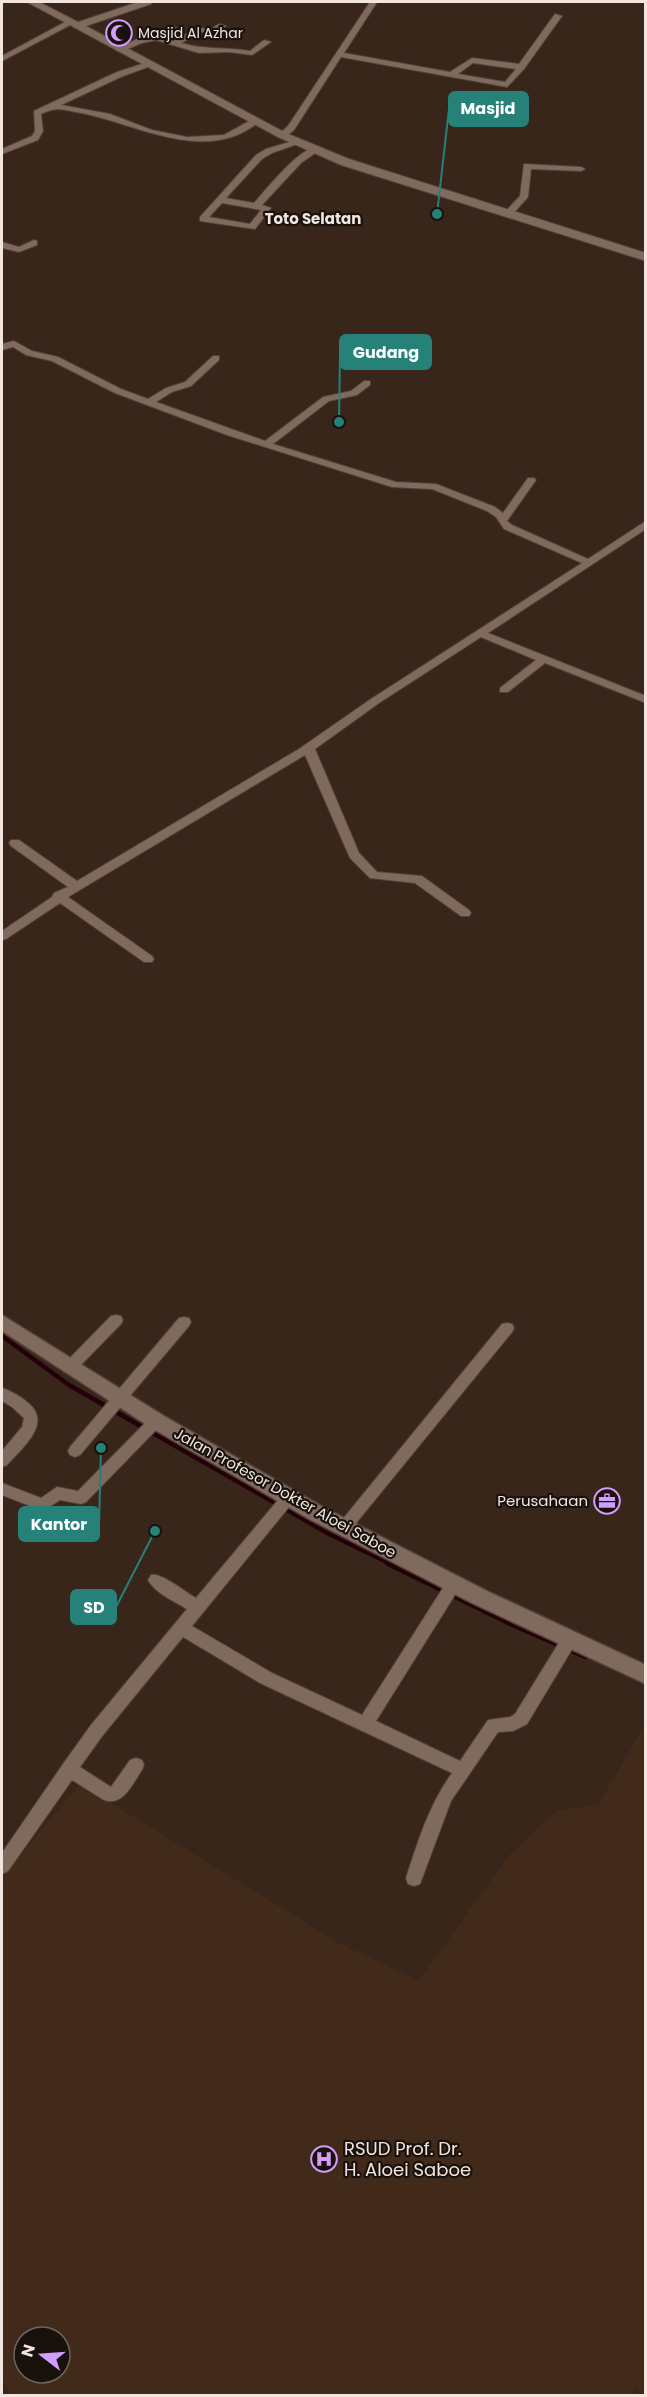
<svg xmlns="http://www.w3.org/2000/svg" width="647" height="2397" viewBox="0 0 647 2397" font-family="Poppins,sans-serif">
<rect width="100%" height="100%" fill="#38261b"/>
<path fill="#422a1b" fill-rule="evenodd" d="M645,1724v671l-9,-6 -6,7h-618l-10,-17v-502l78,-93 259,159 80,38 90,-126 47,-44 42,-6zM24,2337h36v36h-36z"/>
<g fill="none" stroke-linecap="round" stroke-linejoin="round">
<polyline stroke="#240108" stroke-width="4.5" points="2,1336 69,1385 329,1534 391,1564"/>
<polyline stroke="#240108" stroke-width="6" points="388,1563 510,1623 585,1656"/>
<g stroke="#514239" stroke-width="2">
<g id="minor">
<path d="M370,2h7l-33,51 106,19 22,-14 47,6 36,-50 7,2 -38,53 -17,18 -166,-30 -47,73 -9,7h-6l-1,-2 10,-9zM473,63l43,6 -11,13 -47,-8z"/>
<polygon points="67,21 74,23 2,61 2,56"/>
<path d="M219,24l7,2 -11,7 -14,-1 -20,11c23,7 46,4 69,8l14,-11 7,2 -19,13 -23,-3 -30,1 -43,-13 -14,3 -22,9 -4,-2 21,-11 17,-3 19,-10 4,2 -1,2 -14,7 12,4 23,-13 14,1z"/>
<path d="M148,62h3v4l-28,10 -62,29 49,9 42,16 35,7 37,-2 29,-16 7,2c-53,45 -122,3 -179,-8 -18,-3 -23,-7 -40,1l2,17 -5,9 -36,14v-5l30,-13 3,-5 -1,-20 83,-39z"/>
<path d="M296,140l7,2 -31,11 -10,6 -36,39 28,5c12,-13 46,-57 64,-56v4l-17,12 -39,42 9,3 -16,21 -55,-8v-4l56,-62 10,-6zM222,203l39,7 -11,14 -41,-7z"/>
<polygon points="524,164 581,167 585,169 581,171 531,169 528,197 511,216 505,216 505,212 520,196"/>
<polygon points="34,240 37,241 37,245 19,252 2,248 2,242 19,247"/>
<polygon points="14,341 32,351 58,357 121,389 148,399 166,388 185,382 213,356 219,356 219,360 191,386 172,392 156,402 265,441 323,397 351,391 364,381 370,381 370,385 357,395 329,401 273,444 396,482 436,484 495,507 503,513 528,478 534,478 536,480 507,521 512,525 588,559 646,521 646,529 488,633 646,696 646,703 545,663 508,692 500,692 500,688 536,660 481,637 379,703 315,749 359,853 377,872 422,876 469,910 471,913 469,916 461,916 415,883 370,878 350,858 305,755 68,897 152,956 154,959 152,962 144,962 60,903 6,939 2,940 2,931 52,897 54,893 68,887 11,846 9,843 11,840 19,840 77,881 299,749 371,699 582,563 504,529 496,517 487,511 432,489 392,487 227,435 115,393 52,361 26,355 13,347 2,350 2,344"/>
<polygon points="116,1315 121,1316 123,1320 121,1324 74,1372 64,1372 62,1368 64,1364 111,1316"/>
<polygon points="184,1317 189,1318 191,1322 189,1326 80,1455 75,1457 70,1455 68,1451 70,1447 179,1318"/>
<polygon points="507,1323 512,1324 514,1328 512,1332 348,1533 343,1535 338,1533 335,1529 338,1525 502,1324"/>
<path d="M2,1388c9,3 18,8 25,14 27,21 -5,46 -20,63l-5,2v-16l20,-24 2,-9 -12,-11 -10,-6z"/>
<polygon points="156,1415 161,1417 163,1421 161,1425 86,1502 81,1504 60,1500 43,1511 2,1495 2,1483 41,1498 57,1487 78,1491 151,1417"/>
<path d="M288,1492l5,2 3,4 -3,4 -101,124 80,47 90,42 86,-135 5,-1 5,1 3,5 -3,5 -82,131 84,40 28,-41 22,-3 5,-3 48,-78 6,-2 6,2 2,5 -50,83 -14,7 -15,1 -47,69 -31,83 -6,2 -6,-2 -2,-6c12,-37 23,-73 46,-105l-192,-90 -77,-46 -80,98 -23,32 31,20 19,-27 6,-2 6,2 2,5 -2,5c-9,13 -19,37 -38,30l-32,-20 -64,91 -6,3v-21l61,-89 28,-39 96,-116c-13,-8 -31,-15 -39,-29l3,-5c10,-3 34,17 45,23l87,-104z"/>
</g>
</g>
<g stroke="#514239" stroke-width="3">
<polygon id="tertiary" points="2,1315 164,1416 323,1507 487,1591 646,1665 646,1684 472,1603 309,1519 150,1427 2,1331"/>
</g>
<g stroke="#514239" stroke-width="2">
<polygon id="secondary" points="27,2 39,2 78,22 138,2 152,2 151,4 86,26 286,133 349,159 646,253 646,261 341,165 278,137"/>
</g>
<use href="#minor" fill="#7f6a5d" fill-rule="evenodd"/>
<use href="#tertiary" fill="#7f6a5d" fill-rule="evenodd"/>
<use href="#secondary" fill="#7f6a5d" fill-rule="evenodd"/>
</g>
<defs>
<g id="mosque-ring" transform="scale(1.35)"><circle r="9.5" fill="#19110c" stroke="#d19dfe" stroke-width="1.5"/><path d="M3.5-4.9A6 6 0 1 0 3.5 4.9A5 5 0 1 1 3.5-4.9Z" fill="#d19dfe"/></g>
<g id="office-ring" transform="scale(1.35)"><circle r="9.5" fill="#19110c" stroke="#d19dfe" stroke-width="1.5"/><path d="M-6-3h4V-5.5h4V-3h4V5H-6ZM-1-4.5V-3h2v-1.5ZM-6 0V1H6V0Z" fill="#d19dfe"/></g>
<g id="hospital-ring" transform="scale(1.35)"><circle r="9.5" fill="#19110c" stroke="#d19dfe" stroke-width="1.5"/><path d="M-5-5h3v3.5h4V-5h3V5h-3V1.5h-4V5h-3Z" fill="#d19dfe"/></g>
</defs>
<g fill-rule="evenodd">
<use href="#mosque-ring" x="119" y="33"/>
<use href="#office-ring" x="607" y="1501"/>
<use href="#hospital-ring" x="324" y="2159"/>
</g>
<g text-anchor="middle" stroke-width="4.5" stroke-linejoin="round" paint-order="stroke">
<g font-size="14" fill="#f1e5de" stroke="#19110c" text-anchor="start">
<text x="138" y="38">Masjid Al Azhar</text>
</g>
<g font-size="15" font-weight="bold" fill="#f1e5de" stroke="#19110c">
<text x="313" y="224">Toto Selatan</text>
</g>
<g font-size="15" fill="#f1e5de" stroke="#19110c">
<text transform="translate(285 1493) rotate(29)" y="5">Jalan Profesor Dokter Aloei Saboe</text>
</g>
<g font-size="15" fill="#f1e5de" stroke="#19110c" text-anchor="end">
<text x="588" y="1506">Perusahaan</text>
</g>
<g font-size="18" fill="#f1e5de" stroke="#19110c" text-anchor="start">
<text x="344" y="2155">RSUD Prof. Dr.<tspan x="344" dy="21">H. Aloei Saboe</tspan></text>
</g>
</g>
<path fill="none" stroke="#268179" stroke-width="2" d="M437 214L449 109M339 422L340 352M101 1448L99 1524M155 1531L116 1607"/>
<g fill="#268179" stroke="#19110c" stroke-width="2">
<circle cx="437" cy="214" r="6"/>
<circle cx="339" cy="422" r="6"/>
<circle cx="101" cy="1448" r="6"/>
<circle cx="155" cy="1531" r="6"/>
</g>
<g fill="#268179" stroke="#268179" stroke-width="2">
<rect x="449" y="92" width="79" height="34" rx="6"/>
<rect x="340" y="335" width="91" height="34" rx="6"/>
<rect x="19" y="1507" width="80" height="34" rx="6"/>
<rect x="71" y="1590" width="45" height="34" rx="6"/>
</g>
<g font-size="16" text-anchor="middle" font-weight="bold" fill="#fff">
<text x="488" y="114">Masjid</text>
<text x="386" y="358">Gudang</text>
<text x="59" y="1530">Kantor</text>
<text x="94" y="1613">SD</text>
</g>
<rect width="647" height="2397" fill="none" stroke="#f1e5de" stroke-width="6"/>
<g transform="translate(42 2355) rotate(287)"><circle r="28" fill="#19110c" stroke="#6f6660" stroke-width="1.5"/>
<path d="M0-4.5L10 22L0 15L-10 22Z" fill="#d19dfe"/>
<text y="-9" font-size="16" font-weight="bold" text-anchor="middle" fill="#f1e5de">N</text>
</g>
</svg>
